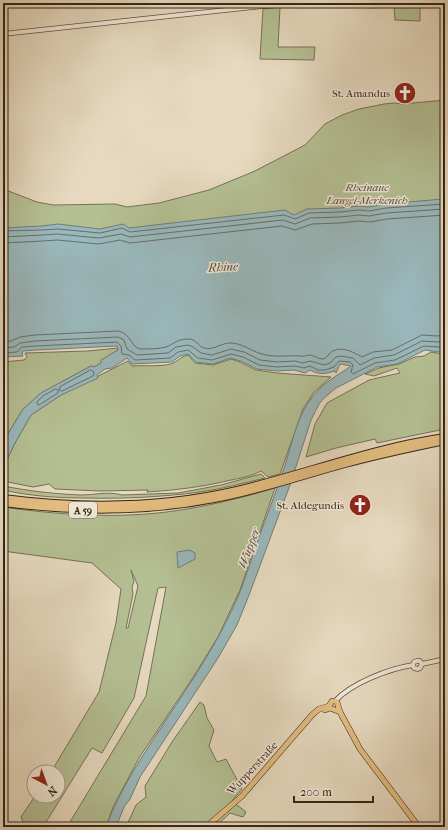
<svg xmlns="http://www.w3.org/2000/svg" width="448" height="830" viewBox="0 0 448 830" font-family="'IM FELL French Canon',serif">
<rect width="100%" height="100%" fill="#e6d9bf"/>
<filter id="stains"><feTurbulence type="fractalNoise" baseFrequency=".005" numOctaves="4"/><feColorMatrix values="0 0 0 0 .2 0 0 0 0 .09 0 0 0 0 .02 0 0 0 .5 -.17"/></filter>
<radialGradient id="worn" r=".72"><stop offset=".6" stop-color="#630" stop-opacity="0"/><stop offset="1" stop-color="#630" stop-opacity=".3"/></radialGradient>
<g fill="#b4bf93" stroke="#757255" fill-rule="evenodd">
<polygon points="369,3 420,3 420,21 395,20 394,6 369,8"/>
<polygon points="280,7 278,47 315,47 314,60 260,59 263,9"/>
<polygon points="445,100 445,267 3,292 3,189 37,202 53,205 115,204 127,207 159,203 209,190 255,171 305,145 325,124 342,115 359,109 384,104 394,103 402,104"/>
<polygon points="118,348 118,350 102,360 101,363 94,367 91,366 41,393 23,409 3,442 3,362 24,360 27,357 25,353 88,351"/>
<polygon points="431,352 444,354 441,360 445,359 445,429 377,443 375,439 336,448 306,457 315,424 327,403 369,380 400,373 397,368 374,376 365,374 379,368 399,364 415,357 424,356"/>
<path d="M188,355l7,8 18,2 18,-6 9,3 16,8 21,3 54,4 -17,15 -11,17 -23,65 -12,3 -7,-6c-9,5 -20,7 -30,9 -29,7 -54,10 -84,12l1,-2 -48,1 -45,-2 -6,-5 -16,3 -30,-6v-13l12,-25 16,-28 30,-20 67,-34 4,5c12,-1 26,1 39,-2 6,-2 9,-7 17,-9z"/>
<path d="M261,474l4,4c-21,5 -43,11 -65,14 -38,5 -77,7 -115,6 -28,0 -55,-2 -82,-8v-4c26,5 52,8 78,9 14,0 27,-4 41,0l56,-2 43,-8z"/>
<path d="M275,488l-35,102 -22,47 -24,39 -55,82 -26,49 -7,20h-39l79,-131 20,-109 -8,1 -24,110 -32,55 -10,-5 -49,79h-18l-4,-10 14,-21h23v-24h-7l48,-80 17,-69 5,-34 -29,-26 -89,-12v-44c55,8 116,12 171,4 34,-5 68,-13 101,-23zM131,570l7,16 -10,42h-2l7,-34 -1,-7 2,-5z"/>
<polygon points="200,702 204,705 207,718 214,730 209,746 217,762 226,759 242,789 232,801 246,812 243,817 230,813 215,827 126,827 136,805 146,797 145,786 172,742"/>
</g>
<g fill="#99b8bb" stroke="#717d79">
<path d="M443,199l2,1v149l-6,3 -14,-2 -28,14 -20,3 -41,21 -12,10 -5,6 -8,16 -21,65 -41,110 -12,30 -19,33 -78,119 -10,22 -6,8 -8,20h-10c12,-33 30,-61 49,-90 27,-42 56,-82 77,-127 10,-21 17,-43 24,-65 9,-24 18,-48 26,-71 10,-27 13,-56 31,-78 10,-13 25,-21 38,-30l-11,-2 -4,9 -1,-2c-10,3 -16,4 -25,-1l-5,3 -11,-3 -17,1 -20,-2 -16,-8 -11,-3 -17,6 -17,-2 -8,-8 -8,2 -8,6 -40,2 -5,-6 -15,10 -7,1 -8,6 1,3 -37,17 -30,20 -16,28 -12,25v-26l20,-33 18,-16 50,-27 3,1 7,-4v-3l17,-10 -1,-4 -81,4 -13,1 -1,3 1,2 -20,1v-129l39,-2 16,-2 42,5 23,-5 6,4 156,-18 9,5 13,-6 33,-1 19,-2 10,1 16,-3z"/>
<polygon points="190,550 195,553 195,559 178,568 177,552"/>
</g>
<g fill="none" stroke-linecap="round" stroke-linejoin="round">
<g stroke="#686e69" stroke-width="1">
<polyline points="3,231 42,230 58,229 100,233 122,228 130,232 284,215 295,219 309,213 340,212 359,210 369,211 386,208 445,204"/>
<polyline points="3,237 43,235 57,234 99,238 121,234 130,237 283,220 295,224 310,218 340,217 359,215 369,216 386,213 445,209"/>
<polyline points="3,243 43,241 57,240 99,244 120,240 130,243 282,226 295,230 312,224 340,223 359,221 370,222 387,219 445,215"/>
<path d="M3,342l8,-1 9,-4 15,-2 83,-4c14,3 13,17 23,18 7,0 18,0 25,-2 8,-3 11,-8 22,-8 8,0 10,7 16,9 9,3 17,-5 26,-5 12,0 21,8 32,11 13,4 27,1 39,2 3,1 6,-1 9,-1 5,1 8,4 12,4 4,0 5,-2 7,-5 10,-10 24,-2 33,3l11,-5 19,-2 30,-15 15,1 8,-1"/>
<polyline points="3,348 14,347 20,343 35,341 118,337 124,340 127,349 137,355 168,353 176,347 188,345 193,347 201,353 212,355 231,349 244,352 260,360 277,362 295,361 303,363 310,361 324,365 330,363 336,357 341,356 353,358 360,365 374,358 394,355 422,341 438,342 445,341"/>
<polyline points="3,353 17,352 22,347 36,346 117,342 121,346 122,354 129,355 135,360 170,358 178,352 188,350 198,358 212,360 231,354 243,357 259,365 277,367 295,366 304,368 310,366 318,370 325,370 334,367 339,361 350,362 353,365 351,372 353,374 375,363 395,360 424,346 439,347 445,346"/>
<polygon points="91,370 94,372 93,376 62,391 59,390 60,387"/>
<polygon points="56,389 58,390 58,393 39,405 37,404 37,402 43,396"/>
</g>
<g stroke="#625241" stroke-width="5.5">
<g id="minor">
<polyline points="3,34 291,3"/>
<polyline points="422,664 445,659"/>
<polyline points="413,665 414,668 418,669 420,668 422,664"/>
<polyline points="413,665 414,662 417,661 420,661 422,664"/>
<path d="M335,701c17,-18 53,-32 78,-36"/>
</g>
</g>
<g stroke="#362517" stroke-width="6">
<g id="major">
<polyline points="329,706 332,701 335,701 337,702 340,712 360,749 419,827"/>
<polyline points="325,710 330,708 340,712"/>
<polyline points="206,827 242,796 312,715 319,709 329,706"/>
</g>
</g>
<g stroke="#362517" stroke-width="8">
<g id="highway">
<path d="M3,498c78,10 157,10 234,-8 70,-17 137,-43 208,-53"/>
<path d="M3,503c72,9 139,10 211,-4 44,-8 87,-23 131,-35 33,-9 66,-16 100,-23"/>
</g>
</g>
<use href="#minor" stroke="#efe6d5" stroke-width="4"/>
<use href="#major" stroke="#e3bc80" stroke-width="5"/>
<use href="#highway" stroke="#e3bc80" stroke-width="6"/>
</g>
<defs>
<g id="church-disc" transform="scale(1.15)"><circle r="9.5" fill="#8f2418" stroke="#efe6d5"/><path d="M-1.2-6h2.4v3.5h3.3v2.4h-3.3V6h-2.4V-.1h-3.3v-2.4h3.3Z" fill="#fff"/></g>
</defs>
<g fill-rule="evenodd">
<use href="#church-disc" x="405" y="93"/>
<use href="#church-disc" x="360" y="505"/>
</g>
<g text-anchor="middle" stroke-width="3" stroke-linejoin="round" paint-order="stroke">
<rect fill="#efe6d5" stroke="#6e5f50" stroke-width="1" x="69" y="502" width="28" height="16" rx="3"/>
<g font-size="10" font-weight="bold" fill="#362517">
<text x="83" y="514">A 59</text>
</g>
<g font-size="11" fill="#362517" stroke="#efe6d5" text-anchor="end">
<text x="390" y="97">St. Amandus</text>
<text x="344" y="509">St. Aldegundis</text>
</g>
<g font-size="11" font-style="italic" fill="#564c36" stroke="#efe6d5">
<text x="367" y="191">Rheinaue<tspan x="367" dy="13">Langel-Merkenich</tspan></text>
</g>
<g font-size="11" fill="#362517" stroke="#efe6d5">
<text transform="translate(252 768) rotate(-47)" y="4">Wupperstraße</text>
</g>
<g font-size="12" font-style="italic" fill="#4f4a40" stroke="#efe6d5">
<text transform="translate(223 267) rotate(-3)" y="4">Rhine</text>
<text transform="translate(249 548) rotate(-70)" y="4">Wupper</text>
</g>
</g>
<rect width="448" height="830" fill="none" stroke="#e6d9bf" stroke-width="16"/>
<rect x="4" y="4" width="440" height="822" fill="none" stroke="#362517" stroke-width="2"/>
<rect x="8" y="8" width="432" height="814" fill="none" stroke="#362517"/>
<g transform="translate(46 784) rotate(139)"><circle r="19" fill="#efe6d5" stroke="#a59989"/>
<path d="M0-3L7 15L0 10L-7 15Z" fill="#8f2418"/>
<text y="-6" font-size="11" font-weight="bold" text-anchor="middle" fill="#362517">N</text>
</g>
<path d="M294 796v6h79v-6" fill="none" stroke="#362517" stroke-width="2"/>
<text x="300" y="796" font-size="12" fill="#362517" stroke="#efe6d5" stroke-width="3" paint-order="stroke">200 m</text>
<rect width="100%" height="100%" filter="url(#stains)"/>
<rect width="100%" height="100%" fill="url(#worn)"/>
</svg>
